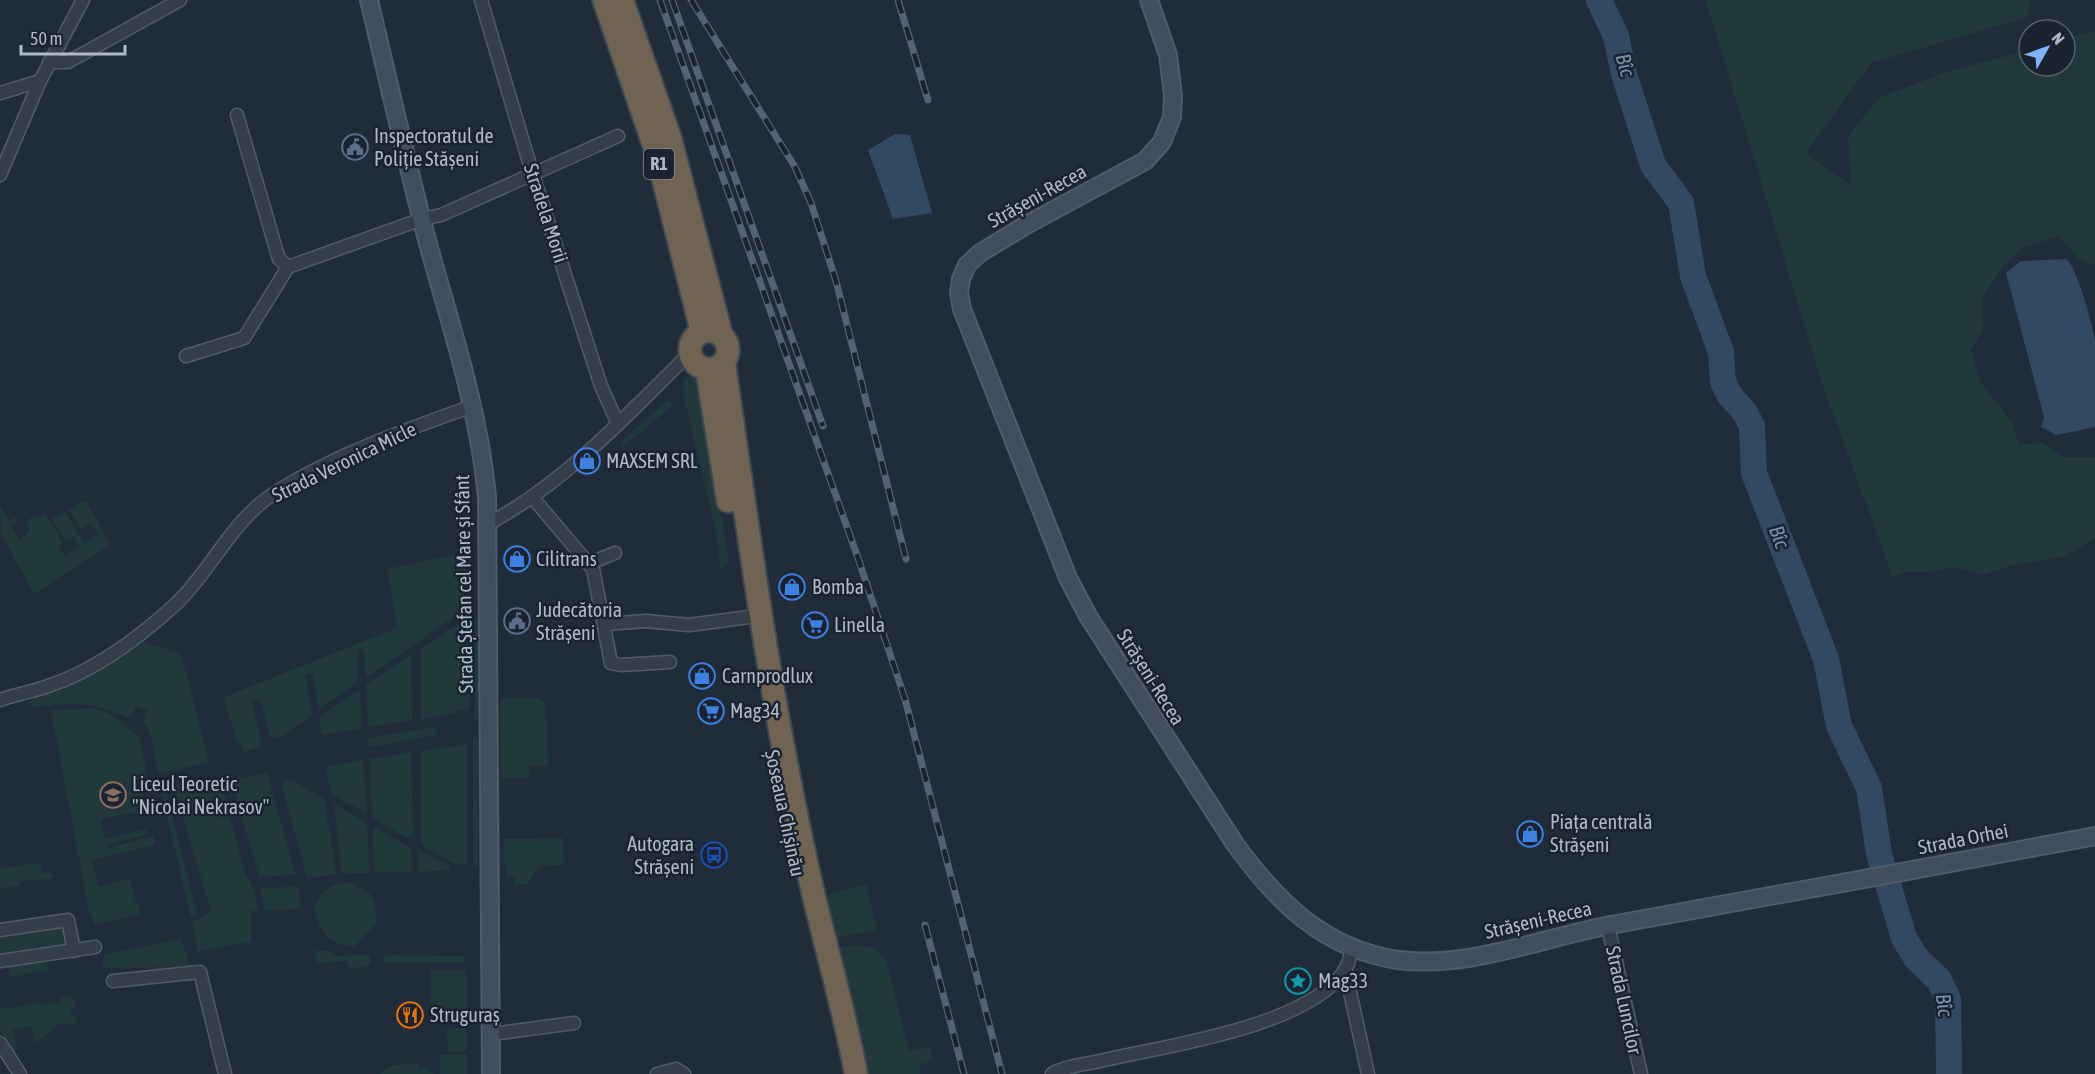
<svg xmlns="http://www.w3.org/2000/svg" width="2095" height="1074" viewBox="0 0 2095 1074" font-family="'Asap Condensed',sans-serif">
<rect width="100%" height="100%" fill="#202c3a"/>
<g fill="#22393b">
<polygon points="1706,0 2029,0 2028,17 1871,63 1806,153 1851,186 1848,136 1879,98 1946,72 2029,50 2029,66 2065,66 2065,38 2095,31 2095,265 2079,259 2059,236 2024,247 2004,265 1982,298 1983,329 1971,350 1981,383 2012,422 2019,444 2043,443 2063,457 2095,457 2095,538 2066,556 2013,565 1984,575 1956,567 1930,572 1905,572 1893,577 1823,386"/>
<polygon points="689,377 698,381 728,557 728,563 720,569 718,540 684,396 683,379"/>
<polygon points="668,400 673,405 623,447 620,442"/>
<polygon points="86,500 110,545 34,594 1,533 0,505 9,521 17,517 18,520 11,525 19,540 30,530 26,521 36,515 38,518 45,513 63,543 58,546 65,556 80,546 73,537 66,541 52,519 65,512 84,543 99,534 95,527 92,528 89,524 81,529 69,510"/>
<polygon points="468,552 469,611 458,614 366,678 364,649 358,650 358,682 319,709 313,674 305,675 312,715 283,736 271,738 261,701 252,701 262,746 245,752 241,743 237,743 224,697 397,628 387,569"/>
<polygon points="469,617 469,711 458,710 457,713 423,719 421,717 421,649"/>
<polygon points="475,618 479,618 478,719 474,719"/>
<path d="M144,642l37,12 28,108 -51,12 -7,-39 -8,-14 4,-11 -11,-4 -4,10 -4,2c-40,-19 -54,-15 -97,-11l-2,-5 15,-9z"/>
<polygon points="411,655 412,720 368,727 366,685"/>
<polygon points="357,691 360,692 362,729 322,735 319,718"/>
<polygon points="501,698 539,698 545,703 548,766 530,766 529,778 501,778"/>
<polygon points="94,708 111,714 136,735 139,735 147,775 139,777 146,805 142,806 143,811 101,819 104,839 146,829 147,834 107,845 108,848 153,836 156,845 92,860 98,886 129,879 140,914 95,925 89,911 51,710"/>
<polygon points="436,727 437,735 369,747 368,738"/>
<polygon points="478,736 478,865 473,867 473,740"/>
<polygon points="467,744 466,866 452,863 421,844 421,751"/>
<polygon points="411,752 413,837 408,838 372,818 370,759"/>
<polygon points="363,760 367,813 331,794 326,766"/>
<polygon points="267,773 295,873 294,875 259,877 233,785 236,779"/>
<polygon points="214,778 216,786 222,785 245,873 254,890 258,910 251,911 251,942 198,951 192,923 211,911 173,785"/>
<polygon points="291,779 324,799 336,872 334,875 307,878 281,782"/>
<polygon points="165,788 197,913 191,918 161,789"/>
<polygon points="334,804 367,823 369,873 342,874"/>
<polygon points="373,826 411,848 412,872 375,872"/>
<polygon points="563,838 564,865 539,866 528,884 515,885 515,877 507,877 507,864 503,864 504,839"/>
<polygon points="419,850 450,866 449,870 419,872 417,851"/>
<polygon points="40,863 42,873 49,872 55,879 20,881 20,886 0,889 0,868"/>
<path d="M350,882l19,11 5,7 3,23 -22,23c-27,-1 -35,-14 -41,-39 8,-17 16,-24 36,-25z"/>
<polygon points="866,884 877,930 837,937 824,896"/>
<polygon points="298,886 301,909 265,911 261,889"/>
<polygon points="62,925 66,947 0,956 0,936"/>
<polygon points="181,939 190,967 105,968 101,965 105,954"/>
<polygon points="857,945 875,948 886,959 909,1050 929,1047 932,1061 921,1064 920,1074 866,1074 838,947"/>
<polygon points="314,951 329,951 337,956 369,954 371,961 368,966 350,969 346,961 318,963"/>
<polygon points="386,955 464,956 465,963 382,963"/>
<polygon points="46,959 49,972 43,971 10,977 8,965"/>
<polygon points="430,970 466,970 466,1020 431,1019"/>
<polygon points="73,996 75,1009 70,1010 71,1017 76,1016 77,1023 59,1024 36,1043 31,1026 13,1030 17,1049 12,1050 0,1029 0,1008 8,1007 9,1009 37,1002 39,1005 61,1002 61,997"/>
<polygon points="447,1028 466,1028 467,1051 448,1052"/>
<polygon points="466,1054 467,1074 440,1074 440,1055"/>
<polygon points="418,1064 419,1068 425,1068 434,1074 380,1074 393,1065"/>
</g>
<g fill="#334862">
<polygon points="895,134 910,135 932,213 893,219 868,150"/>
<path d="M2067,259c12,14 25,64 28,83 0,27 0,58 0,85l-38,8 -16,-8 3,-10 -38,-144 15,-12z"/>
</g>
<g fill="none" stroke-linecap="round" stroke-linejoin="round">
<polyline stroke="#334862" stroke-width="26" points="1599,0 1616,36 1624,74 1653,165 1681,203 1693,276 1721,352 1723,382 1730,396 1744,411 1752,426 1754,473 1826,659 1839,726 1869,788 1879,854 1904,938 1916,958 1939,980 1948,999 1949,1074"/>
<g stroke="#525c68" stroke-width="15">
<g id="street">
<polyline points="481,0 532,172 601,386 618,424"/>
<polyline points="49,62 68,62 180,0"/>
<polyline points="0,93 40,81"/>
<polyline points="237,115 276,249 279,259 288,267"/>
<polyline points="0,175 40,81 83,0"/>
<polyline points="186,356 244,338 288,267 422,219 441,215 618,136"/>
<polyline points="532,497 593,569 611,663 621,665 670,662"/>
<path d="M486,525c78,-41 141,-110 204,-172"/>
<polyline points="588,564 615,553"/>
<polyline points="605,624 646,621 689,625 749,617"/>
<path d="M0,700c16,-6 32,-8 48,-14 47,-15 93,-50 129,-83 35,-34 54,-81 96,-109 59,-38 134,-65 200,-88"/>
<polyline points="1608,926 1641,1074"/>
<polyline points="0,930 68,920 74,951"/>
<polyline points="0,961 95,947"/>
<polyline points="1345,969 1368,1074"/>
<polyline points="113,981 200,972 225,1074"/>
<polyline points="492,1034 574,1023"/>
<polyline points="0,1043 20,1074"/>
<polyline points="657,1074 676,1069 684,1074"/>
<path d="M1052,1074c12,-8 37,-10 52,-14 63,-14 205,-34 241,-90 4,-6 5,-15 7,-22"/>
</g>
</g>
<g stroke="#525c68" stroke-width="20">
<g id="secondary">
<path d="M369,0c19,80 37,160 58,240 23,84 52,169 60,257l4,577"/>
<path d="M1149,0l19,55 5,40 -1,22 -10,25 -17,19 -117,63 -48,29 -13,12 -6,14 -2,14 3,16 106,269 20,38 147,228c42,58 89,105 163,116 71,9 143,-22 213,-35 161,-30 323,-58 484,-89"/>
</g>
</g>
<g stroke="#3f4955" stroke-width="26">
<g id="highway">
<polyline points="604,0 657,154 702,332"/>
<polyline points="622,0 670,138 721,334"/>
<circle cx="709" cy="350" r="19"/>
<path d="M724,363c24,167 46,334 82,498 15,72 37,141 50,213"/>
<polyline points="707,370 728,501"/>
</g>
</g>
<use href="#street" stroke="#343e4a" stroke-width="12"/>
<use href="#secondary" stroke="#424d5d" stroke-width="16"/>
<use href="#highway" stroke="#716351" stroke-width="22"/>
<g stroke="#566272" stroke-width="7">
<g id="rail">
<polyline points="660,0 858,558 905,699 1002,1074"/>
<polyline points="672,0 823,426"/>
<polyline points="691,0 795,167 811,203 836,281 906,559"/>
<polyline points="898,0 928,100"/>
<polyline points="925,925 964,1074"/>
</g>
</g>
<use href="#rail" stroke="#1a232f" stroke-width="4.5" stroke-dasharray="14" stroke-linecap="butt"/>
</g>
<defs>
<g id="civic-ring" transform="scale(1.35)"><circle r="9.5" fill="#1a232f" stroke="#5c6f8a" stroke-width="1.5"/><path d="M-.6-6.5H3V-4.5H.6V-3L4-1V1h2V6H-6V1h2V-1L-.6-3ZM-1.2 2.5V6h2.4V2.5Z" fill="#5c6f8a"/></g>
<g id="shop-ring" transform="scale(1.35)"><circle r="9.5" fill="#1a232f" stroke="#3f7fe0" stroke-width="1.5"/><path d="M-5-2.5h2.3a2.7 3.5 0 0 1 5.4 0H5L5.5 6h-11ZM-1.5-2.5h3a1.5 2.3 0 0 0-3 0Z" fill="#3f7fe0"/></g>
<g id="supermarket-ring" transform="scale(1.35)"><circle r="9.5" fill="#1a232f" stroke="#3f7fe0" stroke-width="1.5"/><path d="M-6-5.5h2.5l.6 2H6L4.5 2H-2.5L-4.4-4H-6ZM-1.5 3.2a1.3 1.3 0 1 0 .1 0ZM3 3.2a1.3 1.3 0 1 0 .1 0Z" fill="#3f7fe0"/></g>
<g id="school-ring" transform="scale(1.35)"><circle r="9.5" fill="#1a232f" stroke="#8d6e63" stroke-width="1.5"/><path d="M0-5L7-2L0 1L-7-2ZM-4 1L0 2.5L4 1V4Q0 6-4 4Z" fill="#8d6e63"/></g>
<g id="bus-ring" transform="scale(1.35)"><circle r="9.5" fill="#1a232f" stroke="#1a4fb4" stroke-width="1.5"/><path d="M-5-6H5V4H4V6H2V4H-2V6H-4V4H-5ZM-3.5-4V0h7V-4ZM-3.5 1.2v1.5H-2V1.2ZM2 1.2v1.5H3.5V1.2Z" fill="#1a4fb4"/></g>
<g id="sight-ring" transform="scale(1.35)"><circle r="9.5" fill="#1a232f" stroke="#0f9aa8" stroke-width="1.5"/><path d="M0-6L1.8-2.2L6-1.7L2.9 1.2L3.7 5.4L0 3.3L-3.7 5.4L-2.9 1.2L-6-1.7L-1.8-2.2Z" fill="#0f9aa8"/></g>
<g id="restaurant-ring" transform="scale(1.35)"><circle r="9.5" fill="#1a232f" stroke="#e8710a" stroke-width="1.5"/><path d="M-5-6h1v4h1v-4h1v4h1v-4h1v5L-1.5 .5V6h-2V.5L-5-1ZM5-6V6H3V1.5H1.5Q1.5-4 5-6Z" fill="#e8710a"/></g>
</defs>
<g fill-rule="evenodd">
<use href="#civic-ring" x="355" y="147"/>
<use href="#shop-ring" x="587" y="461"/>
<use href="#shop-ring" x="517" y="559"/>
<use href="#shop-ring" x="792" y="587"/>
<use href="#civic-ring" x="517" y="621"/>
<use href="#supermarket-ring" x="815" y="625"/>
<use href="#shop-ring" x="702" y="676"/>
<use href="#supermarket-ring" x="711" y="711"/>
<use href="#school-ring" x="113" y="795"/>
<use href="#shop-ring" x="1530" y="834"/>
<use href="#bus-ring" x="714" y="855"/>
<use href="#sight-ring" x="1298" y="981"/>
<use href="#restaurant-ring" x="410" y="1015"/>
</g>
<g text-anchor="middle" stroke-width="5" stroke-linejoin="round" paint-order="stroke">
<rect fill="#1a232f" stroke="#828c99" stroke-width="1.5" x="644" y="149" width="30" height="30" rx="4.5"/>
<g font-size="18" font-weight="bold" fill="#afb9c7">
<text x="659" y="170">R1</text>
</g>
<g font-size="20" fill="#afb9c7" stroke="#1a232f" text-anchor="start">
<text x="374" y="143">Inspectoratul de<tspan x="374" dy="23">Poliție Stășeni</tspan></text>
<text x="606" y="468">MAXSEM SRL</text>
<text x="536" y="566">Cilitrans</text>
<text x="812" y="594">Bomba</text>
<text x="536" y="617">Judecătoria<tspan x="536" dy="23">Strășeni</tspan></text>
<text x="834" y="632">Linella</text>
<text x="722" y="683">Carnprodlux</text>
<text x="730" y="718">Mag34</text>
<text x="132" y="791">Liceul Teoretic<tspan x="132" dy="23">"Nicolai Nekrasov"</tspan></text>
<text x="1550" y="829">Piața centrală<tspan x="1550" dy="23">Strășeni</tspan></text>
<text x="694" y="851" text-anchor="end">Autogara<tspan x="694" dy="23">Strășeni</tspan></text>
<text x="1318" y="988">Mag33</text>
<text x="430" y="1022">Struguraș</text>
</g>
<g font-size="20" fill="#afb9c7" stroke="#1a232f">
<text transform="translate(1037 196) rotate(-29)" y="7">Strășeni-Recea</text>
<text transform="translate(546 213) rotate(72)" y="7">Stradela Morii</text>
<text transform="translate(344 462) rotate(-26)" y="7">Strada Veronica Micle</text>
<text transform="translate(464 584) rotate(-91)" y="7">Strada Ștefan cel Mare și Sfânt</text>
<text transform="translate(1151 677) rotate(58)" y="7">Strășeni-Recea</text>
<text transform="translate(785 813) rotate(78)" y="7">Șoseaua Chișinău</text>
<text transform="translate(1963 839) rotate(-11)" y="7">Strada Orhei</text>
<text transform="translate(1538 920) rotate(-13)" y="7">Strășeni-Recea</text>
<text transform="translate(1624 1000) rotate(78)" y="7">Strada Luncilor</text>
</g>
<g font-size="21" font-style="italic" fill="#7590b0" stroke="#1a232f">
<text transform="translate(1625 65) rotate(74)" y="7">Bîc</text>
<text transform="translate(1779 537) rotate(69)" y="7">Bîc</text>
<text transform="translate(1944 1005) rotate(82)" y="7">Bîc</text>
</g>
</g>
<g transform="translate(2047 48) rotate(50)"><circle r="28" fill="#1a232f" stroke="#565f6c" stroke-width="1.5"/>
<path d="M0-4.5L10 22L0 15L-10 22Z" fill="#7fb4fc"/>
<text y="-9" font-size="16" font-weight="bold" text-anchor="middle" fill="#afb9c7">N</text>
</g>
<path d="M21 45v9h104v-9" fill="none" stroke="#afb9c7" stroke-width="3"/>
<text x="30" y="45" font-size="18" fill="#afb9c7" stroke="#1a232f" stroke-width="4.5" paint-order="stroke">50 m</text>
</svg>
